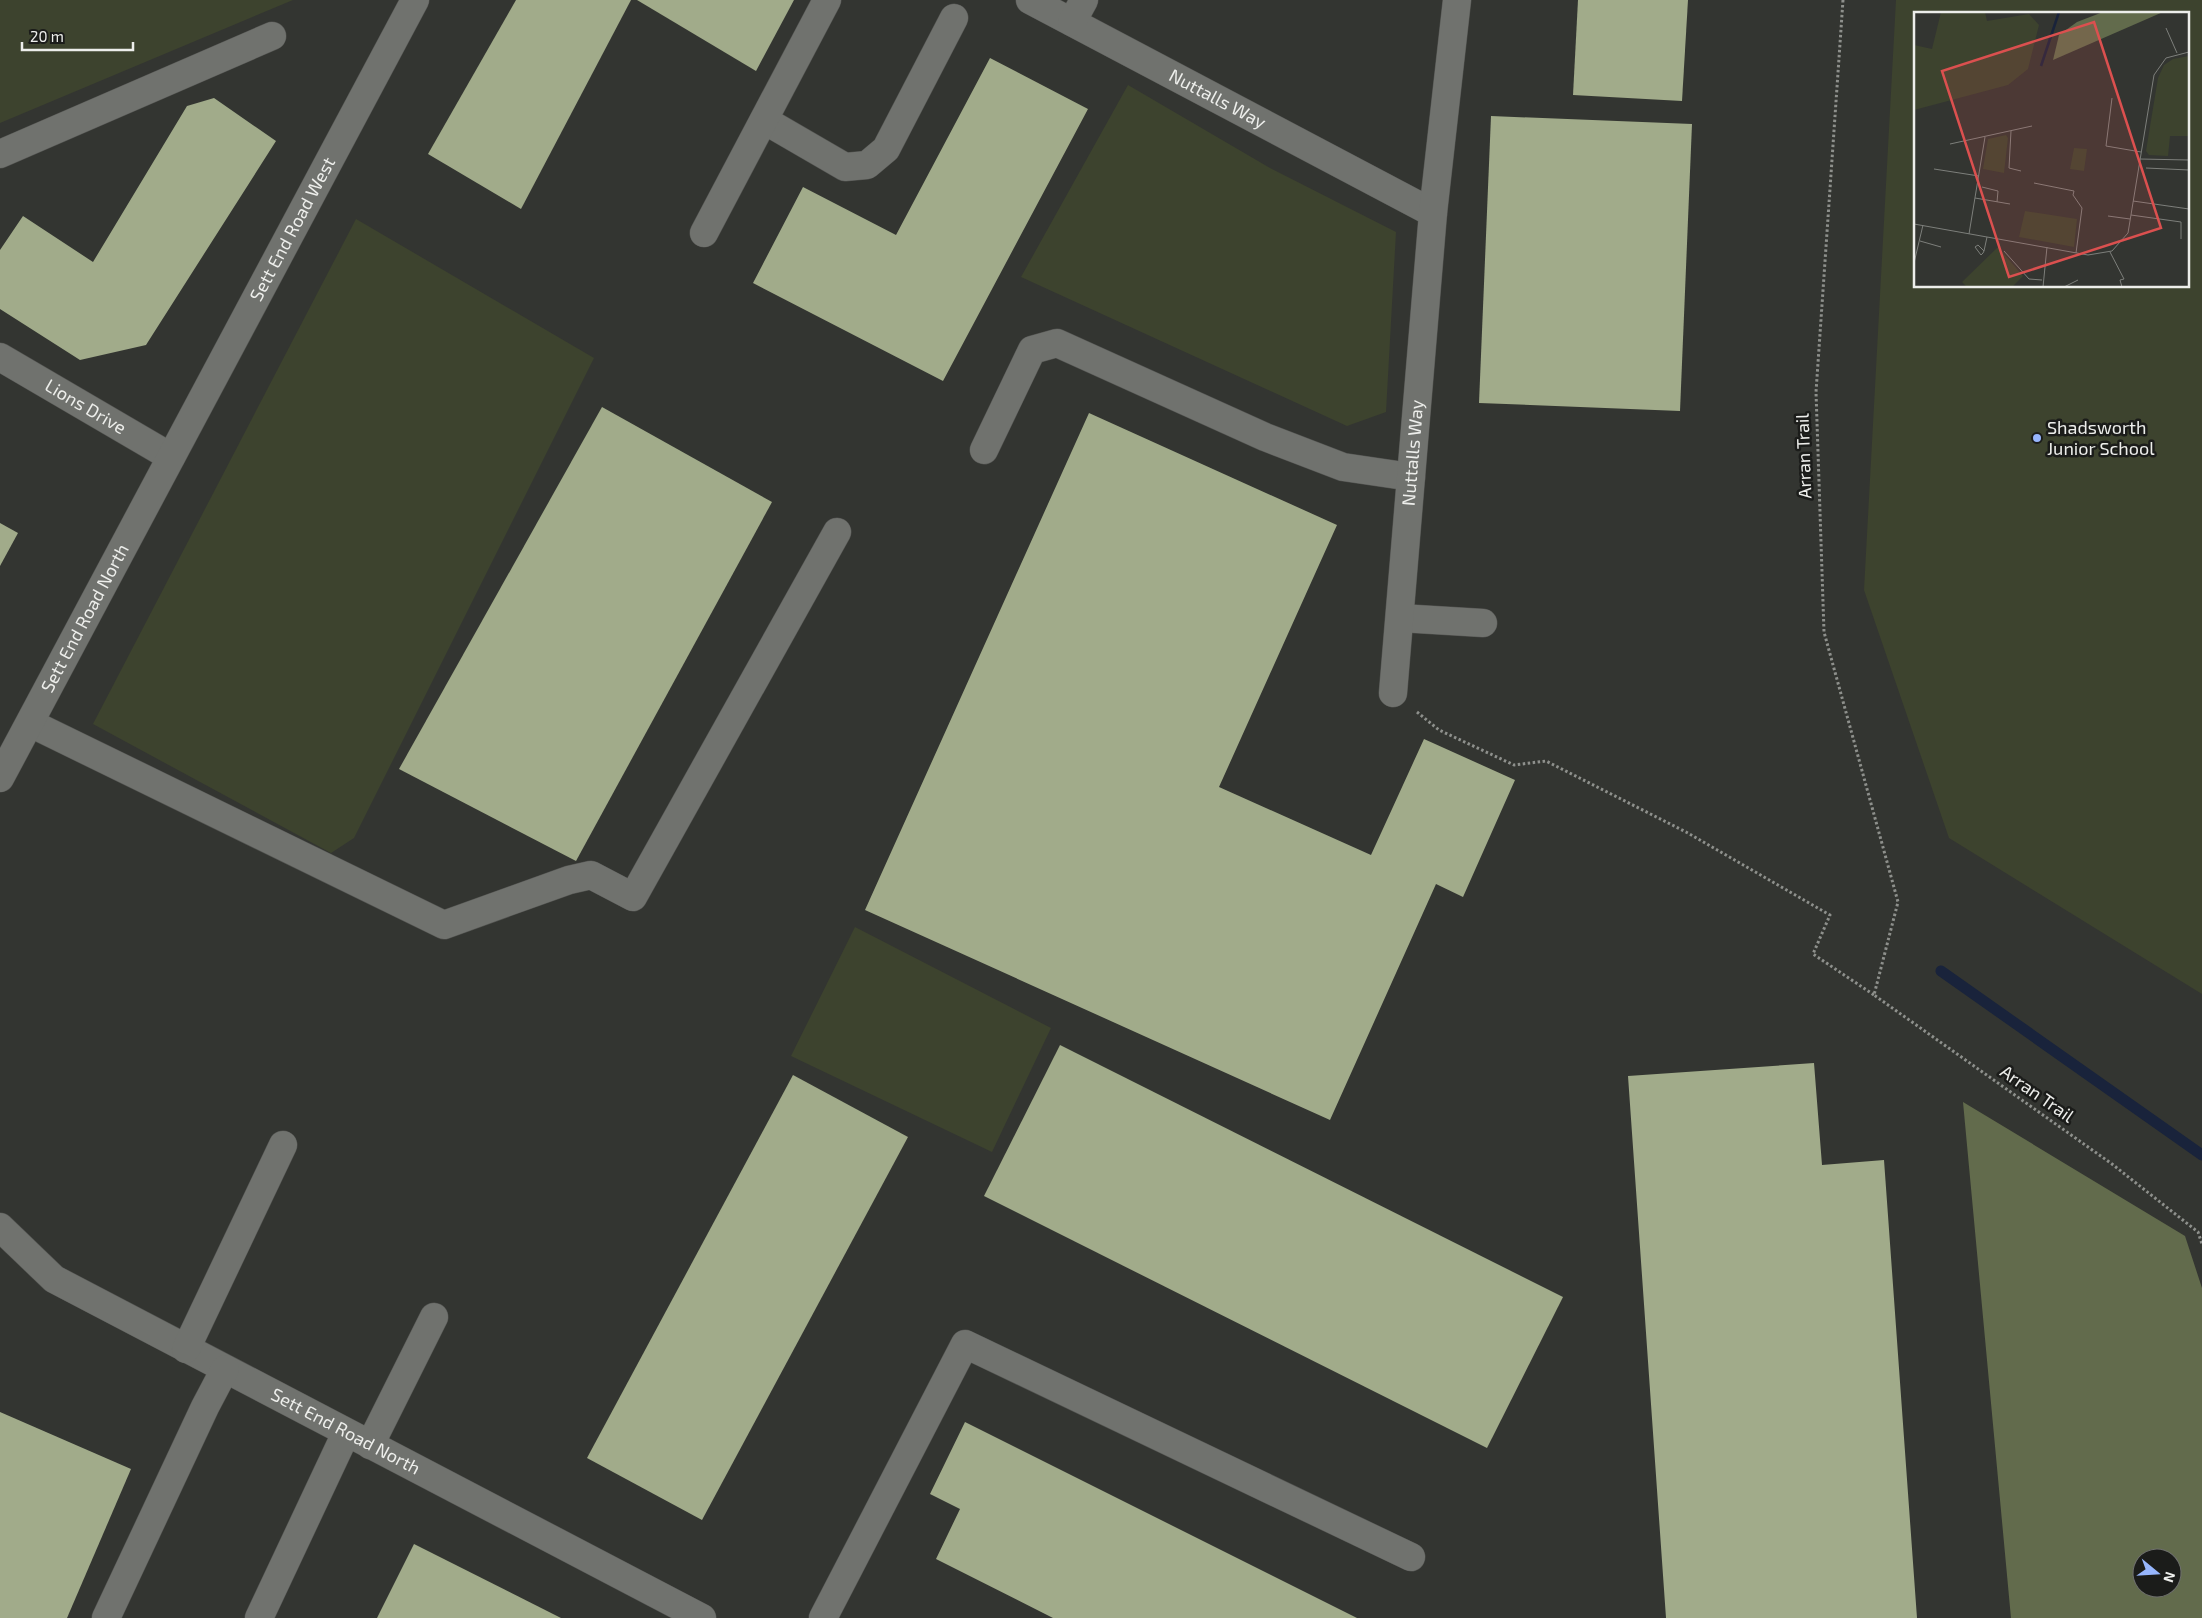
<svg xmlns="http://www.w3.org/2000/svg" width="2202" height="1618" viewBox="0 0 2202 1618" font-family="'Exo 2',sans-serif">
<rect width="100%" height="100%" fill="#333531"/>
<g fill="#3d432e" fill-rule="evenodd">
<polygon points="0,0 293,0 0,123"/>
<path d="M1896,0h306v994l-253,-156 -85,-248zM1916,14h272v272h-272z"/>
<polygon points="1128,85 1270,168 1396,232 1386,412 1347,426 1021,277"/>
<polygon points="356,219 594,358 354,838 331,853 93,724"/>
<polygon points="855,927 1051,1028 992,1152 791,1056"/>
</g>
<path fill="#626b4c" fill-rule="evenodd" d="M1963,1102l222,134 17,52v330h-191zM2142,1558h30v30h-30z"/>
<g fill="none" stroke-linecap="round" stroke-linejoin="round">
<polyline stroke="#19233b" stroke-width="11" points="1941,971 2202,1155"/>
</g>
<g fill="#a1ab8a">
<polygon points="516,0 631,0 521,209 428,154"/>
<polygon points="637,0 794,0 756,71"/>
<polygon points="1578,0 1688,0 1682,101 1573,95"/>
<polygon points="990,58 1088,109 943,381 753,283 803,187 896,235"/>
<polygon points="214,98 276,141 146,345 80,360 0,309 0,250 23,216 93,262 187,106"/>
<polygon points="1491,116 1692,124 1680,411 1479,403"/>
<polygon points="602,407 772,502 576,861 399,769"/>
<polygon points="1089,413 1337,525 1219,787 1371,855 1424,739 1515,780 1463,897 1436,884 1330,1120 865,910"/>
<polygon points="0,523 18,533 0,566"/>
<polygon points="1060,1045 1563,1297 1487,1448 984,1196"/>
<polygon points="1814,1063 1822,1165 1884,1160 1917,1618 1666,1618 1628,1076"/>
<polygon points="793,1075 908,1137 702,1520 587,1458"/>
<polygon points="0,1412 131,1469 67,1618 0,1618"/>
<polygon points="965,1422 1357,1618 1053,1618 936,1559 960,1509 930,1494"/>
<polygon points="414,1544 561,1618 377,1618"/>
</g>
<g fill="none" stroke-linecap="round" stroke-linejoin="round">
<g stroke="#525350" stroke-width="29">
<g id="minor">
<path id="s1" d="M1030,0l403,213"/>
<polyline points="1072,22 1084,0"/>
<polyline points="764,120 845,167 867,165 886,149 954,18"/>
<polyline points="0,154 272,36"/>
<polyline points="704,233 827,0"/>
<path id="s2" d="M0,357l171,100"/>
<polyline points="984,450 1032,350 1057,343 1265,437 1343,467 1411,477"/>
<polyline points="1400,618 1483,623"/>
<path id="s3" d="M1393,693l40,-480 24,-213"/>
<polyline points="30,723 444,925 569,880 591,875 633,897 837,532"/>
<path id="s4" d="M0,778l415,-778"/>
<path id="s5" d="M0,1227l54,52 648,339"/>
<polyline points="186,1349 283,1145"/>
<polyline points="370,1445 434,1317"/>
<polyline points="106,1618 205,1407 225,1369"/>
<polyline points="259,1618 346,1433"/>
<polyline points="823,1618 965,1344 1411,1557"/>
</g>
</g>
<g stroke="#8e908c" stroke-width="3" stroke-dasharray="2.5 2.5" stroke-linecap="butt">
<polyline points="1843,0 1816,392 1824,632 1898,902 1874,995 2112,1164 2198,1232 2202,1244"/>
<polyline points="1417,712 1439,730 1514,765 1546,761 1686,832 1830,915 1813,954 1874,995"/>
</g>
<use href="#minor" stroke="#70726e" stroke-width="28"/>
</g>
<circle fill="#97b6fd" stroke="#1b1c1a" stroke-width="2" cx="2037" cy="438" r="5"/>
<g text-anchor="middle" stroke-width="5" stroke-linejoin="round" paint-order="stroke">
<g font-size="18" fill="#edeeeb" stroke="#1b1c1a">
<text dy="6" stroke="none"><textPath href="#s1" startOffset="212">Nuttalls Way</textPath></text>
<text dy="6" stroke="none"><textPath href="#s4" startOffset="622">Sett End Road West</textPath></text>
<text dy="6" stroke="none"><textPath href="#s2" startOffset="99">Lions Drive</textPath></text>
<text dy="6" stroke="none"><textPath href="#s3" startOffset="241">Nuttalls Way</textPath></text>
<text transform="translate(1804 456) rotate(-92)" y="6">Arran Trail</text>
<text dy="6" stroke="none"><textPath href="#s4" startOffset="181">Sett End Road North</textPath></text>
<text transform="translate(2037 1094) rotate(35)" y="6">Arran Trail</text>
<text dy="6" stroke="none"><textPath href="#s5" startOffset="404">Sett End Road North</textPath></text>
</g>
<g font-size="18" fill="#edeeeb" stroke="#1b1c1a" text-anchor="start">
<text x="2047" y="434">Shadsworth<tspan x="2047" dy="21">Junior School</tspan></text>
</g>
</g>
<g transform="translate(1914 12)">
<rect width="275" height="275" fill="#333531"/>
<path d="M27,0h44l2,9 42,-7 10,11 -11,44 -20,16 -94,25v-65l18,4zM275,44v80h-19l-2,20 -19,-1 -3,-4 12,-73 6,-13 9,-6zM92,123l2,3 -4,35 -21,-4 5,-30zM160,136l13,1 -3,22 -14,-2zM111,199l52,8 -3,28 -55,-10zM84,235l25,29 -11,11h-45l-5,-5z" fill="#3d432e"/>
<path d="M189,0h60l-110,48 6,-25 18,-13z" fill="#626b4c"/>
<path fill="none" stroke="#19233b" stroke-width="2.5" d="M127,54l18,-54"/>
<path fill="none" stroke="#7d7f7b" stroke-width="1" d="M252,16l11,25M198,86l-6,48 35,6M97,119l-2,37 12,3M36,132l82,-18M226,147l49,1M232,156l43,2M20,157l45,7M120,171l40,8 -1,4 9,13 -6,45M68,175l16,4 -1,11M61,186l35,6M219,189l56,8M217,203l50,7v17M194,204l22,3M0,212l174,31 24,-4 16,-18 26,-158 12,-17 23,-6M55,222l16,-97M6,229l21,6M70,239l-6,-6 -3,2 6,8 2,-2 1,-2 3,-14M90,239l25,28 13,1M196,240l14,27 -4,1 2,7M0,251l9,-38M129,275l4,-40M150,275l14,-7"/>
<path fill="#db504f" fill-opacity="0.15" stroke="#db504f" stroke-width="2.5" d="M180,10l67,206 -152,49 -67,-206z"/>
<rect width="275" height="275" fill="none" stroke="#edeeeb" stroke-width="2.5"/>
</g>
<g transform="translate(2157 1573) rotate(108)"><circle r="24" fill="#1b1c1a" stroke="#6f706e"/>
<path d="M0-4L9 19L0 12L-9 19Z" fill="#97b6fd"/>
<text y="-8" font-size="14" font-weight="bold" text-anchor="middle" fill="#edeeeb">N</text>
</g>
<path d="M22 42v8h111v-8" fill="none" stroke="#edeeeb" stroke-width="2.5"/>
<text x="30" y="42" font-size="15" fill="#edeeeb" stroke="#1b1c1a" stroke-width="4" paint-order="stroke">20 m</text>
</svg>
